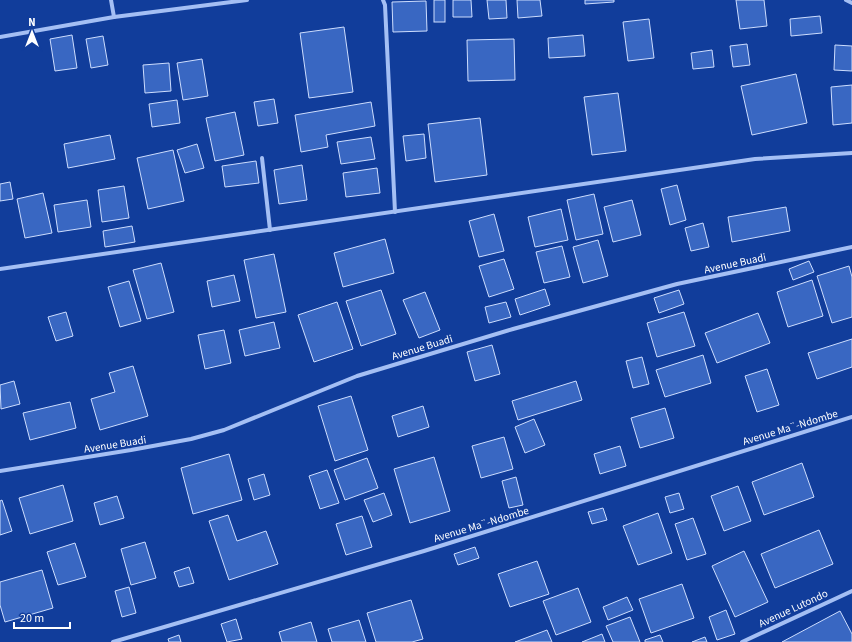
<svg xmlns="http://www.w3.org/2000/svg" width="852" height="642" viewBox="0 0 852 642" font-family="'Source Sans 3',sans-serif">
<rect width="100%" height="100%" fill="#113d9b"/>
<g fill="#3967c2" stroke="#cdddfe">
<rect x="434" y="0" width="11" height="22"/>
<polygon points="453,0 471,0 472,17 453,17"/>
<polygon points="487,0 506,0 507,18 489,19"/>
<polygon points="517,0 540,0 542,16 518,18"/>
<polygon points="585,0 614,0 614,2 585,4"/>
<polygon points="736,0 764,0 767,26 740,29"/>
<polygon points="426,1 427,31 393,32 392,2"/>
<polygon points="820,16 822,33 791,36 790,19"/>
<polygon points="649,19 654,58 628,61 623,22"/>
<polygon points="344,27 353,92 309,98 300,33"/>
<polygon points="72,35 77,68 55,71 50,39"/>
<polygon points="583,35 585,56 549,58 548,38"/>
<polygon points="103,36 108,65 91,68 86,39"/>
<polygon points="514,39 515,80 468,81 467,40"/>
<polygon points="747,44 750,65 733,67 730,46"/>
<polygon points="835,45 852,46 852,71 834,70"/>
<polygon points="712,50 714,67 693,69 691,53"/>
<polygon points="202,59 208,96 183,100 177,63"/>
<polygon points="169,63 171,91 145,93 143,65"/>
<polygon points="796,74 807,123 752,135 741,86"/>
<polygon points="852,85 852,123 833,125 831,87"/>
<polygon points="618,93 626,151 592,155 584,97"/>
<polygon points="274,99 278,123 258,126 254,102"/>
<polygon points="177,100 180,123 152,127 149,104"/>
<polygon points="371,102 375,126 326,135 328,147 301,152 295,115"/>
<polygon points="235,112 244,155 215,161 206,118"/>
<polygon points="480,118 487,175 435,182 428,124"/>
<polygon points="424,134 426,158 406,161 403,136"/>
<polygon points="110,135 115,159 68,168 64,144"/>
<polygon points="371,137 375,159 341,164 337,142"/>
<polygon points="197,144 204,168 185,173 177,150"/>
<polygon points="173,150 184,201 148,209 137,158"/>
<polygon points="256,161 259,183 225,187 222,166"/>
<polygon points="302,165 307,200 279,204 274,170"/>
<polygon points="377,168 380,193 346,197 343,173"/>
<polygon points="10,182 13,199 0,201 0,184"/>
<polygon points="677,185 686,220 670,225 661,189"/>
<polygon points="124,186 129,218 102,222 98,190"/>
<polygon points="43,193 52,233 25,238 17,199"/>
<polygon points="594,194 603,234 576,240 567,200"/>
<polygon points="87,200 91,227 58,232 54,205"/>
<polygon points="632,200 641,235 613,242 604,207"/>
<polygon points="786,207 790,231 732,242 728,217"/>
<polygon points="561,209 568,240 535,247 528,217"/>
<polygon points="494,214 504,251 479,257 469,221"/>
<polygon points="703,223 709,247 691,251 685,228"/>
<polygon points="132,226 135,242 105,247 103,231"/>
<polygon points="385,239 394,273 343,287 334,253"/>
<polygon points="598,240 608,276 583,283 573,247"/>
<polygon points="562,246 570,277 544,283 536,252"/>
<polygon points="274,254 286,312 256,318 244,260"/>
<polygon points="504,259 514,289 489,297 479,266"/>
<polygon points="809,261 814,272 793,280 789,269"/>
<polygon points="161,263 174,312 147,319 133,270"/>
<polygon points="849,266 852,277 852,317 832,323 817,276"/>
<polygon points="234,275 240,301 212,307 207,281"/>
<polygon points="812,280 823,316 788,327 777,292"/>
<polygon points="129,281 141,321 120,327 108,287"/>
<polygon points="545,289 550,305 520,315 515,299"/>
<polygon points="381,290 396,334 361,346 346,301"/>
<polygon points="679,290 684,304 659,313 654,298"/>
<polygon points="425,292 440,330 419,338 403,300"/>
<polygon points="337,302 353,349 314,362 298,315"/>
<polygon points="506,302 511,317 489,323 485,307"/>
<polygon points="66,312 73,336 56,341 48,317"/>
<polygon points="684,312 695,346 657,357 647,323"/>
<polygon points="758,313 770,343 717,363 705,333"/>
<polygon points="274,322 280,348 245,356 239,330"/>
<polygon points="224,330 231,363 205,369 198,335"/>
<polygon points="852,339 852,367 817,379 808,353"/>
<polygon points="492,345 500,374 475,381 467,352"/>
<polygon points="703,355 711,383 665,397 656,370"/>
<polygon points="642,357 649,384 633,388 626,361"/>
<polygon points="133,366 148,416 100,430 91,399 115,392 109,373"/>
<polygon points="767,369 779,405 757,412 745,376"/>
<polygon points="14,381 20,404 1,409 0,385"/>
<polygon points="576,381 582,400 518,420 512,401"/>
<polygon points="351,396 368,450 335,461 318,406"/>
<polygon points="70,402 76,428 30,440 23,413"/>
<polygon points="423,406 429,427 398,437 392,416"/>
<polygon points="665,408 674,438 640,448 631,418"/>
<polygon points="534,419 545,445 525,453 515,427"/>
<polygon points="504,437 513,469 481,478 472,446"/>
<polygon points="620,446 626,466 600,474 594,454"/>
<polygon points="229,454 242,500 193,514 181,468"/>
<polygon points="434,457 450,511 410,523 394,469"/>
<polygon points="367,458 378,488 345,500 334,470"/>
<polygon points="802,463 814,497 764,515 752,482"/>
<polygon points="327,470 339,503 320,509 309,476"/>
<polygon points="264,474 270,495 254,500 248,479"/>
<polygon points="516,477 523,505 509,508 502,481"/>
<polygon points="63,485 73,521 30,534 19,498"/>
<polygon points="738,486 751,521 724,531 711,496"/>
<polygon points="384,493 392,515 373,522 364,500"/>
<polygon points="679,493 684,509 670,513 665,497"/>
<polygon points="117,496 124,518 100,525 94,503"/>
<polygon points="2,500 12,531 0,535 0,501"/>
<polygon points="603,508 607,520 592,524 588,512"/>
<polygon points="658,513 672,553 638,565 623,526"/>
<polygon points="228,515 237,541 266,531 278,564 229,580 209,521"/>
<polygon points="362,516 372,547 346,555 336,524"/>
<polygon points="693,518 706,554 687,560 675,524"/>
<polygon points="819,530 833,564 775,588 761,554"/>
<polygon points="145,542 156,578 131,585 121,549"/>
<polygon points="75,543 86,577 58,585 47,552"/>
<polygon points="475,547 479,558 458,565 454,554"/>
<polygon points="744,551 768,602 735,617 712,566"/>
<polygon points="537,561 549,594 510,607 498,574"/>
<polygon points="189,567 194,583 179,587 174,572"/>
<polygon points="42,570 53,608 5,622 0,605 0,582"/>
<polygon points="682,584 694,618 651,633 639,599"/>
<polygon points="129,587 136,613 122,617 115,591"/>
<polygon points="578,588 591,622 556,635 543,601"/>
<polygon points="627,597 633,610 608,620 603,607"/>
<polygon points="411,600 423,639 412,642 376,642 367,613"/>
<polygon points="726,610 735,634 717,640 709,617"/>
<polygon points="840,611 852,634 852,642 782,642"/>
<polygon points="630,617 640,642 613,642 606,626"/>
<polygon points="236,619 242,639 227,642 221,624"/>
<polygon points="359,620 366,642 332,642 328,629"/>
<polygon points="311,622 317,642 282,642 279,632"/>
<polygon points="547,630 552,642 515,642"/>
<polygon points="602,634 605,642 582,642"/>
<polygon points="179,635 181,642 169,642 168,639"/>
<polygon points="660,635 663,642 645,642 645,640"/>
<polygon points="705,637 707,642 692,642"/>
</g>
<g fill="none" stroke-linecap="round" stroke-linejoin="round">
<g stroke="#a4bff4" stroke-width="4">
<polyline points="111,0 114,17"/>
<polyline points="383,0 385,5 395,212"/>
<polyline points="846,0 852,3"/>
<polyline points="0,37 114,17 247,0"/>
<polyline points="262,158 270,230"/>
<polyline points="0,269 755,159 852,153"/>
<polyline points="0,471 131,450 191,439 224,430 357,376 513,329 677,284 852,247"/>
<polyline points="113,642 424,551 852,417"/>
<polyline points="742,642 852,591"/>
</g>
</g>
<g text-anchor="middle" stroke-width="3" stroke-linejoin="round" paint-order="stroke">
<g font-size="11" fill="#fff" stroke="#113d9b">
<text transform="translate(735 263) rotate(-12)" y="4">Avenue Buadi</text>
<text transform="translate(422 347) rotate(-17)" y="4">Avenue Buadi</text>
<text transform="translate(790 427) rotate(-17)" y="4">Avenue Ma¨-Ndombe</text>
<text transform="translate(115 444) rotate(-9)" y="4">Avenue Buadi</text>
<text transform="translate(481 524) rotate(-17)" y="4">Avenue Ma¨-Ndombe</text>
<text transform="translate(793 608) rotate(-25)" y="4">Avenue Lutondo</text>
</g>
</g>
<g transform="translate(32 32)" stroke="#113d9b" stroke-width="3" paint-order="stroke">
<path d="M0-3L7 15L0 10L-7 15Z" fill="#ffffff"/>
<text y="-6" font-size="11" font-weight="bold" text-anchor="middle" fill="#ffffff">N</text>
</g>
<path d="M14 622v6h56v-6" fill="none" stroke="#ffffff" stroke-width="2"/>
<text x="20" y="622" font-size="12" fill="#ffffff" stroke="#113d9b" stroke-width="3" paint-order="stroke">20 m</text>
</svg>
